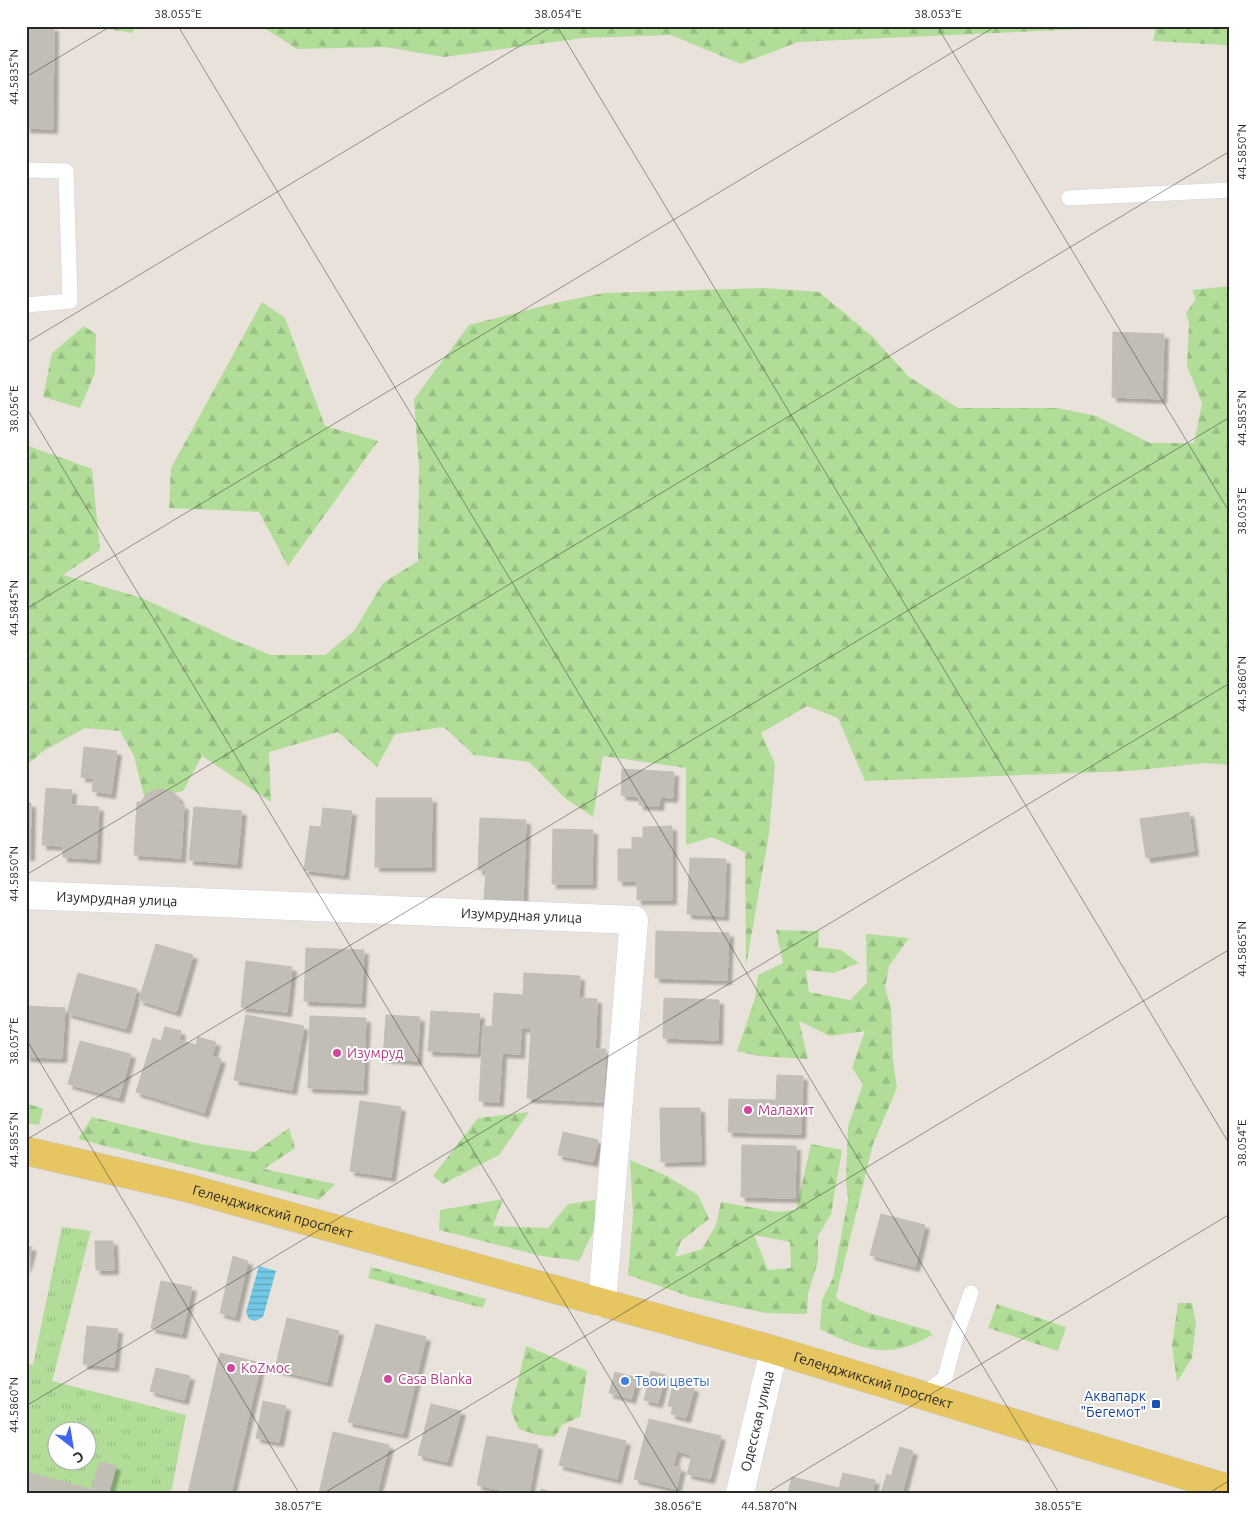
<svg xmlns="http://www.w3.org/2000/svg" width="1256" height="1519" viewBox="0 0 1256 1519" font-family="Ubuntu,sans-serif">
<defs>
<pattern id="grass-tufts" width="24" height="20" patternUnits="userSpaceOnUse" patternTransform="scale(1.25)"><rect width="24" height="20" fill="#b1dd99"/><path d="M3 7l-1-3M5 7V3M7 7l1-3M15 17l-1-3M17 17v-4M19 17l1-3" fill="none" stroke="#98be84"/></pattern>
<pattern id="forest-firs" width="22" height="20" patternUnits="userSpaceOnUse" patternTransform="scale(1.25)"><rect width="22" height="20" fill="#b1dd99"/><path d="M5 1l3.5 6h-7zM16 11l3.5 6h-7z" fill="#98be84"/></pattern>
<pattern id="water-rules" width="6" height="5" patternUnits="userSpaceOnUse" patternTransform="scale(1.25)"><rect width="6" height="5" fill="#72c9e6"/><path d="M0 2.5h6" fill="none" stroke="#5ea3ba"/></pattern>
<filter id="shadow"><feDropShadow dx="4.5" dy="4.5" stdDeviation="1" flood-color="#0004"/></filter>
</defs>
<rect width="100%" height="100%" fill="#e9e2da"/>
<path fill="url(#grass-tufts)" fill-rule="evenodd" d="M62,1227l29,4 -39,150 134,34 -15,78h-145v-130l7,2zM58,1432h30v30h-30z"/>
<g fill="url(#forest-firs)" fill-rule="evenodd">
<polygon points="87,26 134,26 133,33"/>
<polygon points="261,26 1127,26 1129,27 798,42 741,64 671,35 583,38 444,57 385,47 297,49"/>
<polygon points="1156,26 1230,26 1230,47 1226,45 1153,41"/>
<polygon points="1230,286 1230,765 1205,763 1130,771 865,781 838,718 807,706 761,733 775,764 769,834 746,966 745,852 712,837 686,845 686,768 603,756 593,817 566,799 529,762 474,755 444,727 395,734 377,767 338,732 269,752 271,802 202,756 183,791 145,800 134,756 120,731 85,728 43,751 26,766 26,445 92,469 100,550 63,575 142,598 231,639 271,655 325,655 354,631 383,583 418,561 419,467 414,399 469,325 559,302 604,293 765,288 819,292 872,336 908,376 958,408 1058,408 1096,416 1150,443 1194,443 1202,403 1187,366 1189,324 1186,313 1196,299 1192,290"/>
<polygon points="262,302 285,318 325,426 378,441 288,566 259,512 169,508 171,468"/>
<polygon points="84,326 96,334 95,373 80,408 43,397 52,353"/>
<path d="M776,930l43,1 -1,16 23,3 18,13 -26,10 -27,-3 3,22 41,8 17,-17 -1,-49 43,4 -20,28 -4,22 6,19 2,53 4,28 -24,56 -37,152 2,4 31,13 61,18 2,4c-44,26 -70,15 -112,-6l2,-29 11,-22 15,-78 -2,-20 2,-54 15,-42 -11,-16 13,-37 -35,5 -31,-15 9,38 -50,-3 -21,-5 18,-53 3,-23 25,-12z"/>
<polygon points="26,1103 43,1109 39,1125 26,1123"/>
<polygon points="529,1112 499,1155 443,1184 433,1176 478,1118"/>
<polygon points="92,1117 205,1145 255,1152 289,1128 295,1148 264,1169 335,1184 319,1200 78,1139"/>
<path d="M811,1144l31,6 -11,64 -13,22v25l-10,33 -1,20 -42,-1 -74,-16 -63,-22 5,-61 -3,-54 37,16 31,19 11,24 -28,22 -6,16 27,-8 14,-24 5,-23 57,10 18,-2zM754,1235l36,7 1,26 -23,2z"/>
<polygon points="503,1199 493,1226 548,1228 568,1204 595,1200 595,1228 579,1261 542,1256 439,1230 440,1210"/>
<polygon points="371,1267 486,1299 483,1308 368,1278"/>
<polygon points="1178,1303 1192,1303 1196,1323 1192,1358 1177,1382 1172,1345"/>
<polygon points="997,1304 1066,1327 1058,1351 988,1328"/>
<polygon points="526,1346 587,1371 580,1417 562,1425 555,1437 537,1435 519,1429 511,1411"/>
</g>
<polygon fill="url(#water-rules)" points="259,1266 276,1271 263,1317 255,1321 249,1319 246,1312"/>
<g fill="#c2bdb5" stroke="#c4beb4" filter="url(#shadow)">
<polygon points="26,27 54,27 53,129 26,128"/>
<polygon points="1113,332 1164,334 1162,399 1112,397"/>
<polygon points="84,747 117,751 111,794 92,791 94,778 81,777"/>
<polygon points="622,769 674,772 673,798 660,797 659,806 639,805 639,797 621,795"/>
<polygon points="46,788 72,790 71,805 99,807 96,859 63,857 63,846 42,845"/>
<polygon points="162,789 171,791 178,797 180,805 184,805 181,858 134,855 137,802 141,802 146,795 153,790"/>
<polygon points="376,798 432,798 431,867 375,867"/>
<polygon points="26,803 31,803 30,856 26,856"/>
<polygon points="194,807 242,811 237,864 189,860"/>
<polygon points="323,808 352,811 344,875 304,870 310,826 321,827"/>
<polygon points="1189,812 1194,851 1146,858 1140,819"/>
<polygon points="480,818 526,820 523,901 484,900 486,870 478,870"/>
<polygon points="672,826 672,900 637,900 637,881 618,881 618,849 632,849 632,837 643,838 643,827"/>
<polygon points="553,829 593,830 592,884 552,884"/>
<polygon points="690,858 726,859 724,916 687,914"/>
<polygon points="656,931 729,933 727,980 655,978"/>
<polygon points="156,944 193,955 176,1012 139,1000"/>
<polygon points="306,948 364,950 361,1003 304,1001"/>
<polygon points="246,961 292,967 287,1012 241,1007"/>
<polygon points="78,973 137,989 126,1029 67,1013"/>
<polygon points="524,973 580,976 579,998 597,999 596,1032 492,1026 494,993 523,995"/>
<polygon points="664,998 719,1000 718,1040 663,1038"/>
<polygon points="26,1006 65,1008 62,1058 26,1057"/>
<polygon points="431,1011 480,1014 477,1053 428,1051"/>
<polygon points="246,1015 304,1026 292,1090 234,1080"/>
<polygon points="386,1015 420,1017 417,1061 383,1058"/>
<polygon points="310,1016 366,1018 363,1090 308,1088"/>
<polygon points="483,1026 521,1028 520,1054 502,1053 499,1102 479,1101"/>
<polygon points="165,1027 181,1031 179,1040 196,1045 198,1037 216,1042 212,1056 221,1059 204,1113 136,1092 153,1038 161,1041"/>
<polygon points="531,1029 596,1032 595,1049 606,1049 603,1102 527,1098"/>
<polygon points="80,1041 131,1054 119,1098 68,1084"/>
<polygon points="777,1075 803,1076 801,1134 728,1132 729,1099 776,1100"/>
<polygon points="360,1101 401,1107 391,1177 350,1171"/>
<polygon points="660,1108 700,1108 701,1161 661,1162"/>
<polygon points="563,1132 598,1140 593,1162 558,1155"/>
<polygon points="742,1145 796,1146 795,1198 741,1197"/>
<polygon points="881,1214 925,1225 915,1267 870,1255"/>
<polygon points="95,1241 113,1241 114,1270 96,1270"/>
<polygon points="26,1246 32,1247 26,1268"/>
<polygon points="233,1256 248,1261 235,1317 220,1313"/>
<polygon points="161,1281 192,1287 182,1334 151,1328"/>
<polygon points="287,1318 339,1331 327,1382 275,1369"/>
<polygon points="376,1324 426,1337 403,1434 348,1422"/>
<polygon points="87,1326 118,1329 114,1367 83,1364"/>
<polygon points="220,1353 261,1363 231,1493 188,1493"/>
<polygon points="156,1368 190,1376 184,1400 150,1391"/>
<polygon points="651,1371 665,1375 658,1403 644,1400"/>
<polygon points="615,1372 637,1378 631,1399 609,1393"/>
<polygon points="679,1383 694,1388 686,1418 671,1414 673,1407 668,1406 672,1389 677,1390"/>
<polygon points="263,1401 286,1406 279,1442 256,1438"/>
<polygon points="431,1404 461,1411 447,1462 418,1455"/>
<polygon points="649,1419 721,1436 710,1479 687,1474 692,1455 677,1451 673,1466 681,1468 676,1489 634,1479"/>
<polygon points="569,1427 626,1441 617,1479 559,1465"/>
<polygon points="333,1432 389,1445 377,1493 319,1493"/>
<polygon points="487,1436 538,1445 529,1493 515,1493 477,1485"/>
<polygon points="900,1447 913,1451 902,1493 881,1493 887,1474 891,1476"/>
<polygon points="99,1462 116,1466 109,1492 92,1488"/>
<polygon points="26,1472 105,1493 26,1493"/>
<polygon points="843,1473 875,1480 872,1493 788,1493 792,1477 839,1488"/>
<polygon points="541,1489 555,1493 540,1493"/>
</g>
<g fill="none" stroke-linecap="round" stroke-linejoin="round">
<g stroke="#cfd3e0" stroke-width="16">
<g id="lane">
<polyline points="26,170 66,171 70,301 26,305"/>
<polyline points="1069,198 1230,190"/>
<polyline points="922,1395 945,1378 956,1336 971,1293"/>
</g>
</g>
<g stroke="#cfd3e0" stroke-width="29">
<g id="street">
<path id="s1" d="M26,895l608,25 -32,383"/>
<path id="s2" d="M740,1493l34,-143"/>
</g>
</g>
<g stroke="#c3c3c3" stroke-width="29">
<g id="primary">
<path id="s3" d="M26,1151l158,36 590,163 456,139"/>
</g>
</g>
<use href="#lane" stroke="#fff" stroke-width="15"/>
<use href="#street" stroke="#fff" stroke-width="28"/>
<use href="#primary" stroke="#e7c661" stroke-width="28"/>
</g>
<path fill="none" stroke="#282828" stroke-width="1" stroke-opacity="0.45" d="M178,26l881,1467M557,26l673,1119M937,26l293,487M26,77l85,-51M26,343l527,-317M26,407l653,1086M26,609l970,-583M26,875l1204,-724M26,1039l273,454M26,1140l1204,-723M26,1406l1204,-723M324,1493l906,-544M767,1493l463,-279M1209,1493l21,-13"/>
<g fill="#d1479c" stroke="#fff" stroke-width="2">
<circle cx="337" cy="1053" r="5"/>
<circle cx="748" cy="1110" r="5"/>
<circle cx="231" cy="1368" r="5"/>
<circle cx="388" cy="1379" r="5"/>
</g>
<circle fill="#3f7fe0" stroke="#fff" stroke-width="2" cx="625" cy="1381" r="5"/>
<rect fill="#1a4fb4" stroke="#fff" stroke-width="2" x="1151" y="1399" width="10" height="10" rx="2.5"/>
<g text-anchor="middle" stroke-width="4" stroke-linejoin="round" paint-order="stroke">
<g font-size="14" fill="#282828" stroke="#fff">
<text dy="5" stroke="none"><textPath href="#s1" startOffset="91">Изумрудная улица</textPath></text>
<text dy="5" stroke="none"><textPath href="#s1" startOffset="496">Изумрудная улица</textPath></text>
<text dy="5" stroke="none"><textPath href="#s3" startOffset="254">Геленджикский проспект</textPath></text>
<text dy="5" stroke="none"><textPath href="#s3" startOffset="878">Геленджикский проспект</textPath></text>
<text dy="5" stroke="none"><textPath href="#s2" startOffset="74">Одесская улица</textPath></text>
</g>
<g font-size="14" fill="#b23c85" stroke="#fff" text-anchor="start">
<text x="347" y="1058">Изумруд</text>
<text x="758" y="1115">Малахит</text>
<text x="241" y="1373">КоZмос</text>
<text x="398" y="1384">Casa Blanka</text>
</g>
<g font-size="14" fill="#366cbe" stroke="#fff" text-anchor="start">
<text x="635" y="1386">Твои цветы</text>
</g>
<g font-size="14" fill="#164399" stroke="#fff" text-anchor="end">
<text x="1146" y="1401">Аквапарк<tspan x="1146" dy="16">"Бегемот"</tspan></text>
</g>
</g>
<rect width="1256" height="1519" fill="none" stroke="#ffffff" stroke-width="55"/>
<g transform="translate(72 1446) rotate(149)"><circle r="24" fill="#ffffff" stroke="#a9a9a9"/>
<path d="M0-4L9 19L0 12L-9 19Z" fill="#4265ee"/>
<text y="-8" font-size="14" font-weight="bold" text-anchor="middle" fill="#282828">С</text>
</g>
<rect x="28" y="28" width="1200" height="1464" fill="none" stroke="#282828" stroke-width="2"/>
<g font-size="12" text-anchor="middle" fill="#282828">
<text x="178" y="18">38.055°E</text>
<text x="558" y="18">38.054°E</text>
<text x="938" y="18">38.053°E</text>
<text transform="translate(14 77) rotate(-90)" y="4">44.5835°N</text>
<text transform="translate(1242 152) rotate(-90)" y="4">44.5850°N</text>
<text transform="translate(14 409) rotate(-90)" y="4">38.056°E</text>
<text transform="translate(1242 418) rotate(-90)" y="4">44.5855°N</text>
<text transform="translate(1242 511) rotate(-90)" y="4">38.053°E</text>
<text transform="translate(14 608) rotate(-90)" y="4">44.5845°N</text>
<text transform="translate(1242 684) rotate(-90)" y="4">44.5860°N</text>
<text transform="translate(14 874) rotate(-90)" y="4">44.5850°N</text>
<text transform="translate(1242 949) rotate(-90)" y="4">44.5865°N</text>
<text transform="translate(14 1041) rotate(-90)" y="4">38.057°E</text>
<text transform="translate(14 1140) rotate(-90)" y="4">44.5855°N</text>
<text transform="translate(1242 1143) rotate(-90)" y="4">38.054°E</text>
<text transform="translate(14 1405) rotate(-90)" y="4">44.5860°N</text>
<text x="298" y="1510">38.057°E</text>
<text x="678" y="1510">38.056°E</text>
<text x="769" y="1510">44.5870°N</text>
<text x="1058" y="1510">38.055°E</text>
</g>
</svg>
